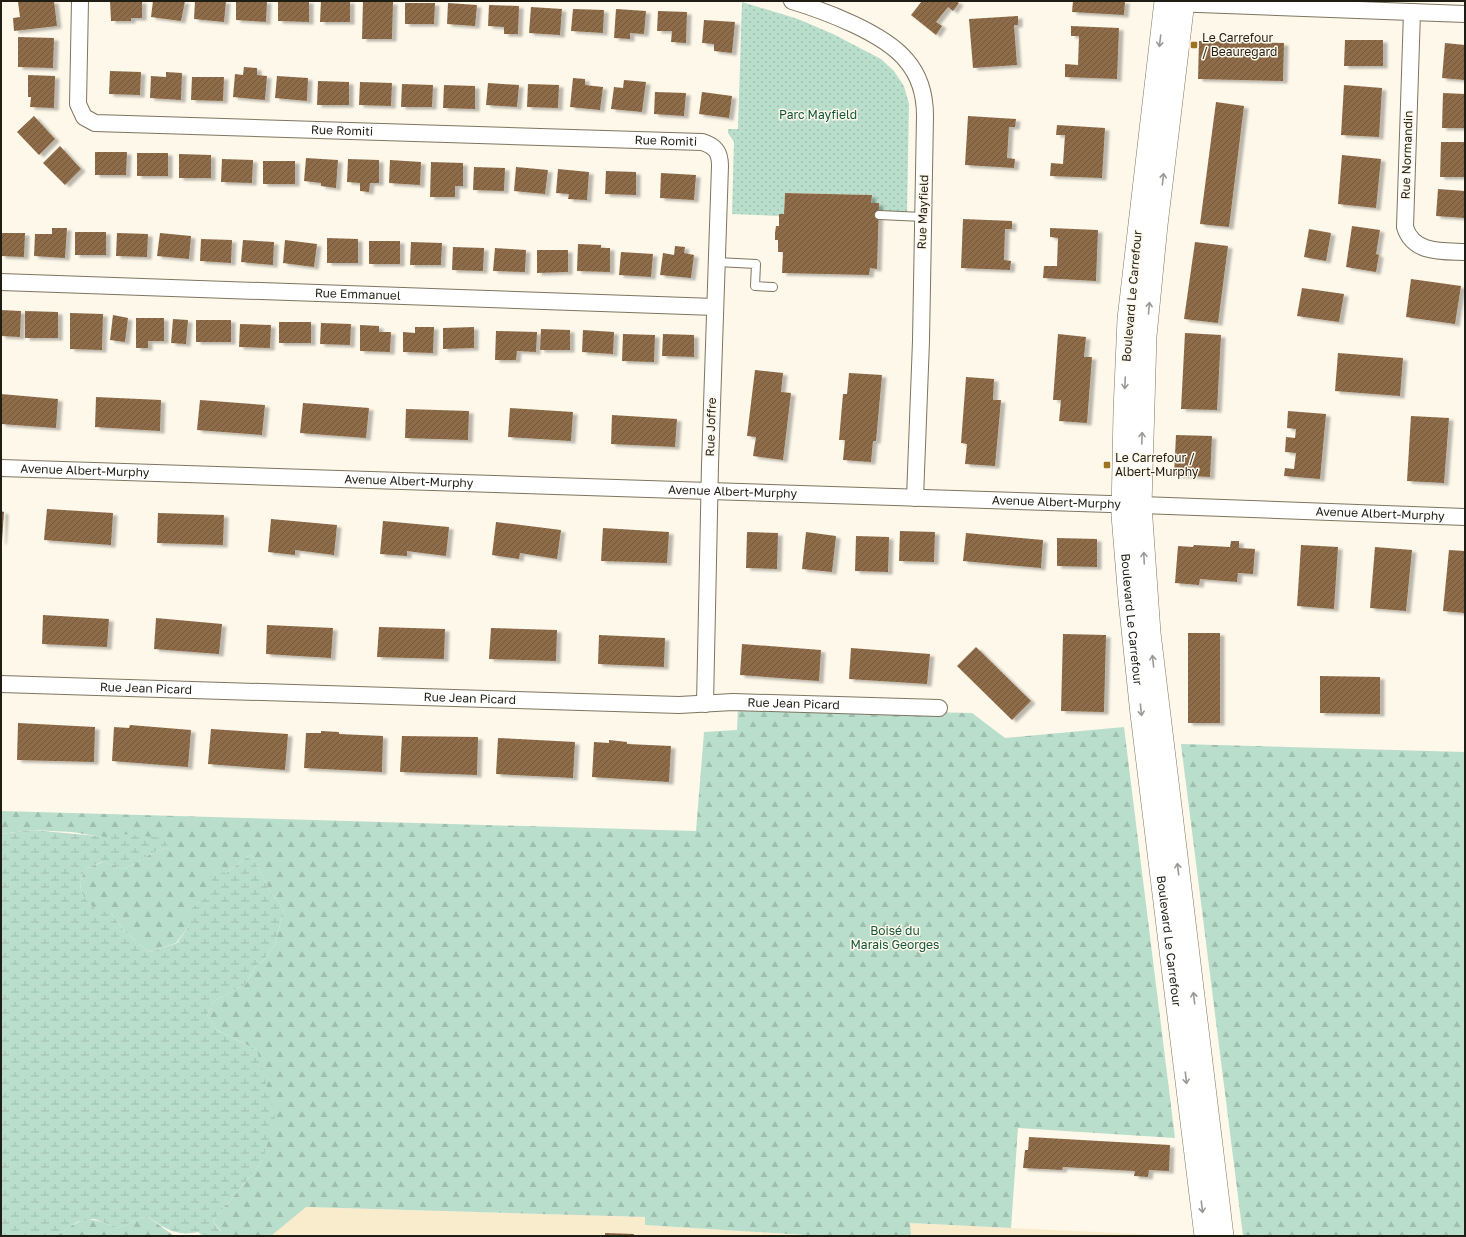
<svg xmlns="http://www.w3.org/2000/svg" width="1466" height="1237" viewBox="0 0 1466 1237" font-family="'Golos Text',sans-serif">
<defs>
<pattern id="forest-firs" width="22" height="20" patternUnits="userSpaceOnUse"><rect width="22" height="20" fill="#badecc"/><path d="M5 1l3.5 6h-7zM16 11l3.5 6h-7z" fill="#a0beae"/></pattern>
<pattern id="wetland-marsh" width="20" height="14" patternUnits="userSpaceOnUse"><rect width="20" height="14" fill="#badecc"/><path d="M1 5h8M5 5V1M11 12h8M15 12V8" fill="none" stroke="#a0beae"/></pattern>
<pattern id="park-dots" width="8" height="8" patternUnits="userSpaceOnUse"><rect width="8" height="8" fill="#badecc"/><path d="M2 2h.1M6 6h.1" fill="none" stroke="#a0beae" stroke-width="1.8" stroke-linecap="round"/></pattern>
<pattern id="building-hatch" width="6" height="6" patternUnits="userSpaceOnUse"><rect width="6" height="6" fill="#8e6c48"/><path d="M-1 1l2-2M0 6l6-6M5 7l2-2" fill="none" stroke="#74583b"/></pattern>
<filter id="shadow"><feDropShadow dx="4.5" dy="2.5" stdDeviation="1" flood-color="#0004"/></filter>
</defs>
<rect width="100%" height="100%" fill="#fef8ea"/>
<g fill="#f9eccd">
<polygon points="305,1207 645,1217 645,1225 822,1236 271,1236"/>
<polygon points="910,1223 1011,1228 1181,1236 911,1236"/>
</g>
<g fill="url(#forest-firs)">
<path d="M738,708l234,5 33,25 119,-11 51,411 -157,-10 -7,100 -101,-5 1,13h-89l-177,-11v-8l-339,-10 -35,29h-54l4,-5 -8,-10 49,-59 -5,-112 -40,-20 -10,-15 7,-14 32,-17 9,-17 8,-6 12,-17 9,-35 -13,-16 -20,-39 -25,19 -12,19 -25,18v16l-13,17 -27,9 -25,-21 -13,-18h-13c-15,-17 -23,-21 -13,-44l18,-7 22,7 29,-17 15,-4 -97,-16 -40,-2 -31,4v-23l695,20 8,-99 33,-2z"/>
<polygon points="1181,744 1465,752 1465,1236 1243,1236"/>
<path d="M147,1216l27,20h-118c28,-19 29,-21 62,-8z"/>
</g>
<path fill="url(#wetland-marsh)" d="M32,830l76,7 5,-4 50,5 6,10 -15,4 -29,17 -23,-7 -17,7c-10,23 -2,27 13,43l13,1 13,18 25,21 28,-9 12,-17v-16l24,-18 -2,-21 15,2 25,-19 20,39 13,16 -9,35 -12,17 -8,6 -9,17 -32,17 -7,14 10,15 40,20 18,67 -13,45 -49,59 8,11 -4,4h-14l-5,-4c-22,5 -34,-4 -51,-16l-29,12 -24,-9 -17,3 -21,14h-55v-402z"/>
<polygon fill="url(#park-dots)" points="742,2 798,19 833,34 881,59 894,71 904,86 909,104 907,212 879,211 871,203 872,195 785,193 784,214 779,214 779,216 732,214 734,142 728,133 728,129 738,129"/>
<g fill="url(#building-hatch)" filter="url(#shadow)">
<polygon points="54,1 57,26 14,31 13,18 20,17 18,2"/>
<polygon points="110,1 142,1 142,18 131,18 131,21 111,21"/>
<polygon points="153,1 185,1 181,21 151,17"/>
<polygon points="195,1 226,1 224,22 194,19"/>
<polygon points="236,1 267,1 266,22 236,20"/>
<polygon points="278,1 309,1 309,22 278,21"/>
<polygon points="321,1 350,1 350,22 320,22"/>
<polygon points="363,1 393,2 392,39 362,39"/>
<polygon points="922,1 956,1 959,3 953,11 948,7 936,22 942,26 936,35 911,15"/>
<polygon points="1073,1 1125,1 1124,15 1072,12"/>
<polygon points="405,3 435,3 434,24 405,24"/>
<polygon points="448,3 477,5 475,26 447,24"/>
<polygon points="489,5 519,6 518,34 504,34 504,27 488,26"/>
<polygon points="531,7 562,9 560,35 529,33"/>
<polygon points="573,9 604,10 603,33 571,31"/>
<polygon points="616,9 646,11 644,34 630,33 630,39 614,38"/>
<polygon points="658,11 687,12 686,43 671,42 672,31 657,31"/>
<polygon points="1018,16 1018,25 1014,25 1017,65 973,68 969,19"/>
<polygon points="704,20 735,22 732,53 714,51 714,44 702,43"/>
<polygon points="1071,26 1119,28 1117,79 1065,77 1065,64 1078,65 1079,36 1071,36"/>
<polygon points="18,37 54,38 53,68 18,67"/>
<polygon points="1345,40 1383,40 1383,66 1344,66"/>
<polygon points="1199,41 1284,43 1283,81 1198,79"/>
<polygon points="1445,43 1465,45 1465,80 1442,78"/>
<polygon points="244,67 257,68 257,75 267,76 265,100 233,97 235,74 243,75"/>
<polygon points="110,71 141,72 140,95 109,94"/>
<polygon points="166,72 182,73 181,100 150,98 151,76 166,77"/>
<polygon points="28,75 55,76 54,108 30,107 31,97 28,97"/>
<polygon points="277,76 308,78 307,101 275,98"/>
<polygon points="192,77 224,77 223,101 191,100"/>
<polygon points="573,78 585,79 585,85 603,87 600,110 570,107"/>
<polygon points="624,80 646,82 642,112 611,109 614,87 623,88"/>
<polygon points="318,81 349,82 349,105 317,105"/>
<polygon points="360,82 392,83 391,106 359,105"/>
<polygon points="488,83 519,85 517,107 486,105"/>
<polygon points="402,84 433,85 432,107 401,107"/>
<polygon points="528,84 559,85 558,108 527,107"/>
<polygon points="444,85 475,86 475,109 443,108"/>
<polygon points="1344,85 1382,88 1379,137 1341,135"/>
<polygon points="655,92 686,93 684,116 654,114"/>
<polygon points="702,92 732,96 729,118 699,114"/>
<polygon points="1443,93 1465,94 1465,128 1442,128"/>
<polygon points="1216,102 1244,106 1229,227 1200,224"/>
<polygon points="34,116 55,139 39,155 17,132"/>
<polygon points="968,116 1016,119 1015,127 1009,127 1007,158 1015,159 1014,168 965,165"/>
<polygon points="1057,125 1105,128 1102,178 1050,176 1051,163 1063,164 1065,135 1056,135"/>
<polygon points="1441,142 1465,142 1465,177 1440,177"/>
<polygon points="60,146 81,169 65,185 43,163"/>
<polygon points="95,152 127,152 126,175 95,175"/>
<rect x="137" y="153" width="31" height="23"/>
<polygon points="179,154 211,155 211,178 179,178"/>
<polygon points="1342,155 1381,159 1376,208 1338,204"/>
<polygon points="306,158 338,160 336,188 321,186 321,183 304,181"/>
<polygon points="222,159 253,160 252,183 221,182"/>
<polygon points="348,159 379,160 379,183 370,183 369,192 360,191 360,183 347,182"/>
<polygon points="390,160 421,162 420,185 389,183"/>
<rect x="263" y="161" width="32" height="23"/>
<polygon points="431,162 463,163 463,186 455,186 455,197 430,197"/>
<polygon points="474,167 505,168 504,191 473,190"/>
<polygon points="516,167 548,170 545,194 514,191"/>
<polygon points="558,169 589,172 587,200 568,199 569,194 556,193"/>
<polygon points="606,171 636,172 636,195 605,194"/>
<polygon points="661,173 696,175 694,200 660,198"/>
<polygon points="1438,189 1465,191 1465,218 1436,216"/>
<polygon points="785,193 872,195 871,203 879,203 877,269 870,268 869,275 782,273 783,252 778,252 778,240 775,240 775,233 776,226 779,226 779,214 784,214"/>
<polygon points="963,219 1012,221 1012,229 1005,229 1004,260 1011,261 1010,270 961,268"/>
<polygon points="1352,226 1380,230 1376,254 1379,255 1376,272 1346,267"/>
<polygon points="52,228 67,228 65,258 34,256 35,234 52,234"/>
<polygon points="1050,228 1098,230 1096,281 1043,278 1044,266 1057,266 1058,238 1050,237"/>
<polygon points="1309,229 1331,233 1326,261 1304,257"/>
<rect x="75" y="232" width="31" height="23"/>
<polygon points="1,233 25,233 24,257 1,256"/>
<polygon points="117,233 148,234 147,257 116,256"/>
<polygon points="160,233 191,236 189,259 157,256"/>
<polygon points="327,238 358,239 358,263 327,263"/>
<polygon points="201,239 232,240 231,263 200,261"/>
<polygon points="243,240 274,242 273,265 241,262"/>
<polygon points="285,240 317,244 314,267 283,263"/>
<rect x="369" y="241" width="31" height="23"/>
<polygon points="411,242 442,243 441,265 410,265"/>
<polygon points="1195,242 1228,246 1218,323 1184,319"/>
<polygon points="578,244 601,245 601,248 610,248 610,272 577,271"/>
<polygon points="675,246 685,247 684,253 694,255 691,278 660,275 663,253 674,255"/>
<polygon points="453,247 484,248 483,271 452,270"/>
<polygon points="495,248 526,250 525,272 493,271"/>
<polygon points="537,250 568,250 568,272 537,273"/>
<polygon points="621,252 653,254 651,277 619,275"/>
<polygon points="1411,279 1461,286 1455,324 1406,317"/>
<polygon points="1302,288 1344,294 1339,322 1297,316"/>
<polygon points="1,310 21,311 20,337 1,336"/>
<polygon points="25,311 58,312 58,338 25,338"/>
<polygon points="70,313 103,314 102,350 70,349"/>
<polygon points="113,315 128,318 125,342 110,340"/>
<polygon points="136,318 164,318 164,341 148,341 148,348 136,348"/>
<polygon points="173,319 188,320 186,344 171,343"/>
<rect x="196" y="320" width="35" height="22"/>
<rect x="279" y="322" width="32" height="21"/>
<polygon points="321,323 351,324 350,345 320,344"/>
<polygon points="240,324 271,325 270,348 239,347"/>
<polygon points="360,325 379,326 379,332 391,332 390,352 360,351"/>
<polygon points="415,327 434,327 433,353 403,352 403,332 415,333"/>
<polygon points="474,327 474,348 443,349 443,328"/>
<polygon points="541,329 570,330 570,350 540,350"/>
<polygon points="583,330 614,332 613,354 582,352"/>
<polygon points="496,331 537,332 536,352 517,351 516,360 495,360"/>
<polygon points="1185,333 1221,335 1217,410 1181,409"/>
<polygon points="623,334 655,335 654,362 622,361"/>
<polygon points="663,334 694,335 694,357 662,356"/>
<polygon points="1058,334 1086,337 1084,357 1092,357 1087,423 1059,421 1061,400 1053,400"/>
<polygon points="1338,353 1403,358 1400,396 1335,391"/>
<polygon points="755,370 783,373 781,392 791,393 783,460 753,456 756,437 747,436"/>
<polygon points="849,373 882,375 876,441 873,441 871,462 843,460 845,440 839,440 843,394 847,394"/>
<polygon points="966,377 994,379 993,400 1001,400 995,466 965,464 967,444 961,443"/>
<polygon points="1,394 58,399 56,428 1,424"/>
<polygon points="96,397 161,400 160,431 95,427"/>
<polygon points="200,400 265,405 262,435 197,430"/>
<polygon points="303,403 369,408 366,438 300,433"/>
<polygon points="510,408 573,412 571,441 508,437"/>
<polygon points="406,409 469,411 468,440 405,438"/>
<polygon points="1288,411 1326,414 1320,479 1284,476 1285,468 1294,469 1296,453 1285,452 1286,437 1295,438 1296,429 1287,428"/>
<polygon points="612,415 677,419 675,447 611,444"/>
<polygon points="1411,416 1449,418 1444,483 1407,481"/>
<polygon points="1176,435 1212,436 1210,477 1174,475"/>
<polygon points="47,509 113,513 111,545 44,540"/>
<polygon points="1,511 4,512 2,542 1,542"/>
<polygon points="158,513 224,515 223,545 157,543"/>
<polygon points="271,519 337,525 334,555 295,550 295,555 268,552"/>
<polygon points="383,521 449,527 446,556 407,551 407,556 380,554"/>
<polygon points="496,522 561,530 557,559 520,553 519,559 492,555"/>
<polygon points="603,528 669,532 667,563 601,561"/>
<polygon points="900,531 935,532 934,562 899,561"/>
<polygon points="747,532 778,533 777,569 746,568"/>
<polygon points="806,532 836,536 832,572 802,569"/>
<polygon points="966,533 1043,540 1041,568 963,561"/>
<polygon points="856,536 889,537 888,572 855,571"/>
<polygon points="1057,538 1097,539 1097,567 1057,566"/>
<polygon points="1231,541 1239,541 1239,548 1255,549 1253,574 1238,573 1237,582 1200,579 1199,585 1175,583 1178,546 1193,547 1194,545 1230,547"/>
<polygon points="1301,545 1338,547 1334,609 1297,606"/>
<polygon points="1375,547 1412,550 1406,611 1370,608"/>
<polygon points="1449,550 1465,551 1465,613 1443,611"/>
<polygon points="43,615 109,619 107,647 42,644"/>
<polygon points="156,618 222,624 219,654 154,649"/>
<polygon points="267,625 333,628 331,658 266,654"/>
<polygon points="379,627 445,629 444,659 377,657"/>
<polygon points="491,628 557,630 556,661 489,659"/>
<rect x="1188" y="633" width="32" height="90"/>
<polygon points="1063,634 1106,635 1104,712 1061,711"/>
<polygon points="599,635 665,638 664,667 598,664"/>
<polygon points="742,644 821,650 819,681 740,675"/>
<polygon points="976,647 1031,701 1012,720 957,666"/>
<polygon points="851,648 930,654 927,684 849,679"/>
<polygon points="1320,676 1380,677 1380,714 1320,713"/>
<polygon points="18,723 95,727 94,762 17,760"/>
<polygon points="130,725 191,730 188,767 112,761 114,727 129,728"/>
<polygon points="211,729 288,734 285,770 208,764"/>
<polygon points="321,731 339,732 339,734 383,736 382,772 304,768 306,733 321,733"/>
<polygon points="402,736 478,737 477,775 400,772"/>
<polygon points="498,738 575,742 573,778 496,774"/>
<polygon points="609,740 627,742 627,744 671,746 669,782 592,777 594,742 609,743"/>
<polygon points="1029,1137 1170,1145 1169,1171 1149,1170 1148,1177 1134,1176 1135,1171 1063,1167 1062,1170 1023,1168 1025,1150 1028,1150"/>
<polygon points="605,1233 634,1234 634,1236 605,1236"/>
</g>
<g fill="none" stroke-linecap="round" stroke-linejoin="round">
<g stroke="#7e7560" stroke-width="10">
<g id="service">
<polyline points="879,215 923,217"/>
<polyline points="717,262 756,264 755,286 773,287"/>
</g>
</g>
<g stroke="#7e7560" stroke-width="18">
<g id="minor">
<path id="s1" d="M80,1l-2,103 6,13 11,6 607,19c14,4 18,11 18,24l-10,299 -5,239"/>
<path d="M792,1c33,10 92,32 114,59 14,16 19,35 19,56l-4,225 -6,157"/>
<polyline points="1172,3 1465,14"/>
<path d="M1412,12l-7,215c8,27 38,24 60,25"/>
<path id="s2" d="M1,282l714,25"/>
<path id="s3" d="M1,468l1140,37 324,12"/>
<path id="s4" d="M1,684l678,21 54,-3 206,6"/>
</g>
</g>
<g stroke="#7e7560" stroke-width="22">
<g id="tertiary">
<path id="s5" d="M1165,1l-37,318 -4,92 -2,104 7,85 12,114 64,522"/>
<polyline points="1184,1 1157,225 1146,336 1141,505 1150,633 1223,1236"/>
</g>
</g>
<use href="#service" stroke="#fff" stroke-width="8"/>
<use href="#minor" stroke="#fff" stroke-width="16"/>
<use href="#tertiary" stroke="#fff" stroke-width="21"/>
</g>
<defs><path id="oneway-shaft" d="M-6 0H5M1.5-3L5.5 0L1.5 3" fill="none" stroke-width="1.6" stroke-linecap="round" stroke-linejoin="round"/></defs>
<g stroke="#9b9996">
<use href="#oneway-shaft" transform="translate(1160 41) rotate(97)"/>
<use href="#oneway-shaft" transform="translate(1163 179) rotate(-83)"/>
<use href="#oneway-shaft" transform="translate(1149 308) rotate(-85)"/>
<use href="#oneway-shaft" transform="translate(1125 383) rotate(93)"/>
<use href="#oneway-shaft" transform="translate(1142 438) rotate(-88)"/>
<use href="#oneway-shaft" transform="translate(1144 558) rotate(-93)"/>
<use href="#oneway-shaft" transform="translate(1153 661) rotate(-96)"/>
<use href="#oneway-shaft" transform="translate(1141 710) rotate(84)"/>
<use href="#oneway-shaft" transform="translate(1178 869) rotate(-97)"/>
<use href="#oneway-shaft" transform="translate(1194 998) rotate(-97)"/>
<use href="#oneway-shaft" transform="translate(1186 1078) rotate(83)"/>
<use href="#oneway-shaft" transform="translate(1202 1207) rotate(83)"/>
</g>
<g fill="#9d7422" stroke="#fef8ea" stroke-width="1.5">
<rect x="1190" y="41" width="8" height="8" rx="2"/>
<rect x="1103" y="461" width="8" height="8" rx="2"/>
</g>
<g text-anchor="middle" stroke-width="3" stroke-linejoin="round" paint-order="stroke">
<g font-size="12" fill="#201d15" stroke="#fef8ea" text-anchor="start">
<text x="1202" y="42">Le Carrefour<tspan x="1202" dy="14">/ Beauregard</tspan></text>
<text x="1115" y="462">Le Carrefour /<tspan x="1115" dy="14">Albert-Murphy</tspan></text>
</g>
<g font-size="12" fill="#12553c" stroke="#fef8ea">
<text x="818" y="119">Parc Mayfield</text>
<text x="895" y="935">Boisé du<tspan x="895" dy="14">Marais Georges</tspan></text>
</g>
<g font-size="12" fill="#201d15" stroke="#fef8ea">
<text dy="4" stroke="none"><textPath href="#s1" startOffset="377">Rue Romiti</textPath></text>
<text dy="4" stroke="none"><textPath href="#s1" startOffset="701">Rue Romiti</textPath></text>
<text transform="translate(1407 155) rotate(-88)" y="4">Rue Normandin</text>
<text transform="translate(923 212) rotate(-88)" y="4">Rue Mayfield</text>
<text dy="4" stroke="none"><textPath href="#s2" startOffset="357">Rue Emmanuel</textPath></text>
<text transform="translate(1132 296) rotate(-85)" y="4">Boulevard Le Carrefour</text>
<text transform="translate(711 427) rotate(-88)" y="4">Rue Joffre</text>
<text dy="4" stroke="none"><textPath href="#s3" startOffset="84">Avenue Albert-Murphy</textPath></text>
<text dy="4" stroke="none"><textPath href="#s3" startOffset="408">Avenue Albert-Murphy</textPath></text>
<text dy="4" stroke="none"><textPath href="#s3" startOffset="732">Avenue Albert-Murphy</textPath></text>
<text dy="4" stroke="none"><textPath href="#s3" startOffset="1056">Avenue Albert-Murphy</textPath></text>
<text dy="4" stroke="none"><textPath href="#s3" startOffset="1380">Avenue Albert-Murphy</textPath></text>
<text dy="4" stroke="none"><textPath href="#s5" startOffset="621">Boulevard Le Carrefour</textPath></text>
<text dy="4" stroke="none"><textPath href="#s4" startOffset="145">Rue Jean Picard</textPath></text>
<text dy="4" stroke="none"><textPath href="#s4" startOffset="469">Rue Jean Picard</textPath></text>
<text dy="4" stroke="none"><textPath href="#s4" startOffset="793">Rue Jean Picard</textPath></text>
<text dy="4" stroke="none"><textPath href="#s5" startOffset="945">Boulevard Le Carrefour</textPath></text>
</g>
</g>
<rect width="1466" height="1237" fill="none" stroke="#201d15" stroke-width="4"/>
</svg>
